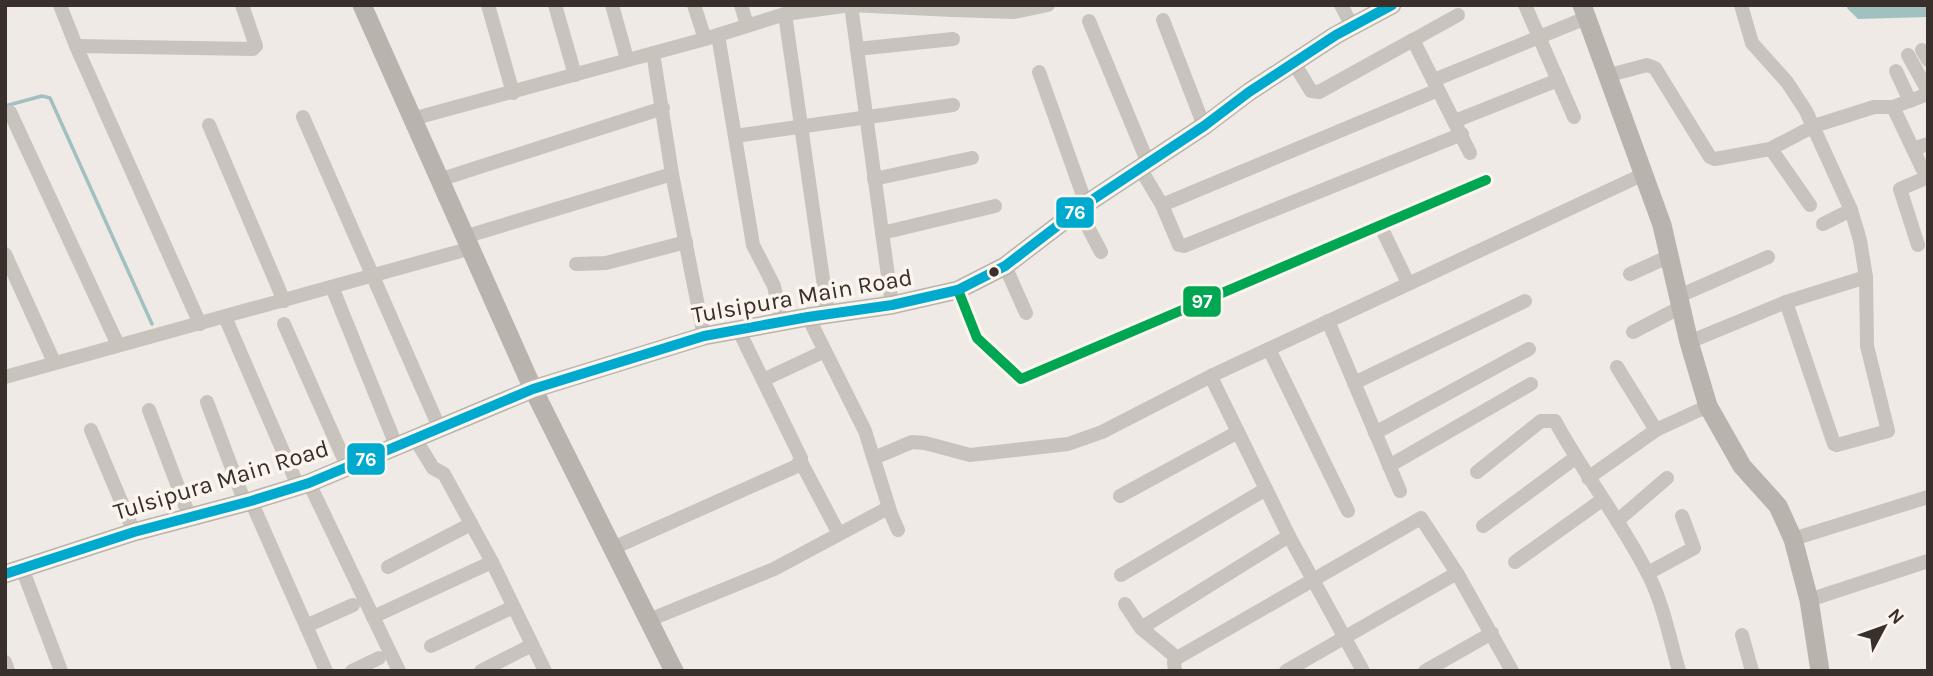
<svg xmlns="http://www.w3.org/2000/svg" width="1933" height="676" viewBox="0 0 1933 676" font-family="Karla,sans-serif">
<rect width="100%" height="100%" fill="#efeae5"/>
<polygon fill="#a1c1c0" points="1848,5 1928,5 1928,17 1858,19 1847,8"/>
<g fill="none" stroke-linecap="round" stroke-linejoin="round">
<polyline stroke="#a1c1c0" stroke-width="3.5" points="5,106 42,96 50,98 152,324"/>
<g stroke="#c9c3be" stroke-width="14">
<polyline points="60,5 76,46"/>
<polyline points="488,5 513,93"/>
<polyline points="555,5 575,75"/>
<polyline points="612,5 627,59"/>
<polyline points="694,5 705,39"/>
<polyline points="741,5 747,25"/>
<polyline points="851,5 892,305"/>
<polyline points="1341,5 1352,26"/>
<polyline points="1525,5 1574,117"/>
<polyline points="1741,5 1752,43 1787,82 1806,111 1851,210 1860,240 1866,277 1867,346 1888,431 1837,445 1834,444 1786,302"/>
<polyline points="952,10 1014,12 1048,5"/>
<polyline points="785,14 828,314"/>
<polyline points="1163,20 1204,126"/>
<polyline points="1089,21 1148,163"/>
<polyline points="718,35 753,245 774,286 782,322"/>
<polyline points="1413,40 1458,15"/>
<polyline points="857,49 953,39"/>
<polyline points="1922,50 1928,60"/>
<polyline points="653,53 672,174 704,336"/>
<polyline points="1908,55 1928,91"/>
<polyline points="1294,63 1311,91 1319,92 1413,40 1470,153"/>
<polyline points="1896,71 1910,101"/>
<polyline points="1039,72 1086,204"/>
<polyline points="1606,76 1647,65 1655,68 1710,157 1715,159 1770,149 1814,126 1874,107 1893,107 1922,168 1928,173"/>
<polyline points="1434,80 1586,18"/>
<polyline points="1893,107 1928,94"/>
<polyline points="10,112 118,345"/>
<polyline points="303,117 439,427"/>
<polyline points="412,119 705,39 785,14 851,5 952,10 950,5"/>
<polyline points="1455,121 1558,80"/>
<polyline points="209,125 284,301"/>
<polyline points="735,136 953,105"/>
<polyline points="1771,149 1810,205"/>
<polyline points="1913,149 1928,144"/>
<polyline points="1140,168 1162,205 1179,245 1184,246 1462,134"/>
<polyline points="874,179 972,158"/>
<polyline points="439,180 663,108"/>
<polyline points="1162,205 1438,90"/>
<polyline points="1079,210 1101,252"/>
<polyline points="1823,224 1851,210"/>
<polyline points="1380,225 1408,283"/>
<polyline points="882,233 995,206"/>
<polyline points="464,237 672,174"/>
<polyline points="1918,245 1900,189 1928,177"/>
<polyline points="5,254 54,362"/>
<polyline points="576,264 606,263 686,242"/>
<polyline points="1005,266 1026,313"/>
<polyline points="1630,274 1670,256"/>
<polyline points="332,287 396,445"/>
<polyline points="958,290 977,338 1021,379 1486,180"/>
<polyline points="1679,296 1768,257"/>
<polyline points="225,317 298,486"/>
<polyline points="808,317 865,431 891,514 898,530"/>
<polyline points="1328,321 1400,491"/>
<polyline points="200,324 76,46 253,49 256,46 242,5"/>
<polyline points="284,324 347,466"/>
<polyline points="1633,332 1681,307"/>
<polyline points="1689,342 1786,302 1866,277"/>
<polyline points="1269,349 1348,511"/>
<polyline points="1617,367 1656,430"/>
<polyline points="5,377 468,249"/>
<polyline points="763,380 825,351"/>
<polyline points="1354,383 1525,301"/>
<polyline points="207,402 245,503"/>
<polyline points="149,410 190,518"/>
<polyline points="91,430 134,532"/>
<polyline points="1375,433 1529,349"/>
<polyline points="414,437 433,468 444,474 492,562 545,671"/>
<polyline points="874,458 912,442 925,443 970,455 1068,444 1102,432 1213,375"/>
<polyline points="801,462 839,534"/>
<polyline points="1389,466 1531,384"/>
<path d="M1477,472l64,-51h14c29,54 68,102 95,157 14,29 20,62 29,93"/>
<polyline points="1588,478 1656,430 1708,406"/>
<polyline points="309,483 399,671"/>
<polyline points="1120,496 1238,432"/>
<polyline points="251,501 326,671"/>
<polyline points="1617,521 1667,478"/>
<polyline points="1483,526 1575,458"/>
<polyline points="1793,539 1928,497"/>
<polyline points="613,548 797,466 801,458 738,329"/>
<polyline points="1515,562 1602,500"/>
<polyline points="388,567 471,524"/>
<polyline points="22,568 61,671"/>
<polyline points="1648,573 1694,548 1682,516"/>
<polyline points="1121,575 1266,489"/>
<polyline points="1809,600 1928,561"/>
<polyline points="1125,604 1141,628 1177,658"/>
<polyline points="373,617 492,562"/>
<polyline points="649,620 774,569 888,508"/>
<polyline points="306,626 353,605"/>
<polyline points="1141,628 1289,536"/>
<polyline points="1742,635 1752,671"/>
<polyline points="431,646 513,607"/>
<polyline points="5,662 8,671"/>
<polyline points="352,671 379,658"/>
<polyline points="481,671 532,645"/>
<polyline points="1175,671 1174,662 1177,658 1421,518 1457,573 1512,671"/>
<polyline points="1286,671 1457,573"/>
<polyline points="1363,671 1289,536 1213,381 1213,375 1644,174"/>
<polyline points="1425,671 1492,633"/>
</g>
<g stroke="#b9b3ae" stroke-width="19">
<polyline points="362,5 533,389 674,671"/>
<polyline points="1582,5 1662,225 1689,342 1708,406 1742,466 1778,506 1793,539 1809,600 1820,671"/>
<polyline points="5,574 134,532 251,501 309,483 533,389 704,336 808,317 892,305 958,290 1005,266 1086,204 1204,126 1249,92 1336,35 1392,5"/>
</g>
<g stroke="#fbf5ee" stroke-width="16">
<polyline id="bus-1" points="958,290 977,338 1021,379 1486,180"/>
</g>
<g stroke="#fbf5ee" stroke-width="16">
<polyline id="bus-2" points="5,574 134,532 251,501 309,483 533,389 704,336 808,317 892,305 958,290 1005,266 1086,204 1204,126 1249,92 1336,35 1392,5"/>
</g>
<use href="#bus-1" stroke="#00a651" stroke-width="10"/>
<use href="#bus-2" stroke="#00a9ce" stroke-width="10"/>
</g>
<circle fill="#3a302b" stroke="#fbf5ee" stroke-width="2.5" cx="994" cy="272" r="6"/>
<g text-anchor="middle" stroke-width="7" stroke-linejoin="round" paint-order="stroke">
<g font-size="24" fill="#3a302b" stroke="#fbf5ee">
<text transform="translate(802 296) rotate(-10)" y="8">Tulsipura Main Road</text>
<text transform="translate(221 480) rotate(-17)" y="8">Tulsipura Main Road</text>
</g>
</g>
<g stroke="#fbf5ee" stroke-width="2.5">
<rect x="1055" y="196" width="40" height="33" rx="7" fill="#00a9ce"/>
<rect x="1182" y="285" width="40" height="33" rx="7" fill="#00a651"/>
<rect x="346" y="442" width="40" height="34" rx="7" fill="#00a9ce"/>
</g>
<g font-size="19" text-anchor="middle" font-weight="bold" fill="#fff">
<text x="1075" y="219">76</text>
<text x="1202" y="308">97</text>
<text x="366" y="466">76</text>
</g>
<rect width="1933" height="676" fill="none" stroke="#3a302b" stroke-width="14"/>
<g transform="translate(1884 627) rotate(49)" stroke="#fbf5ee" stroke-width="5" paint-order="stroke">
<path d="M0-5L12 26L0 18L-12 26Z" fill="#3a302b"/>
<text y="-10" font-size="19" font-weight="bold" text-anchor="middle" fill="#3a302b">N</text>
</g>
</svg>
